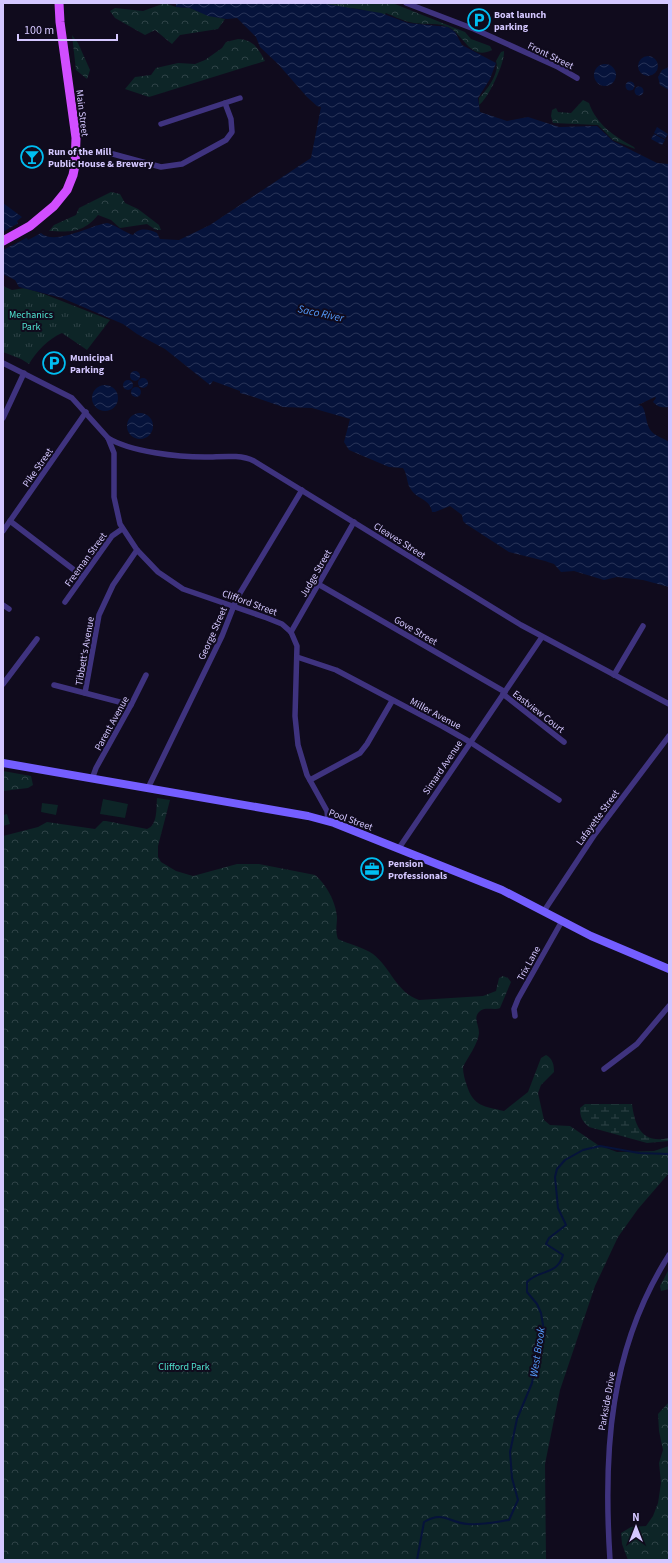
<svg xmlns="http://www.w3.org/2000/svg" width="672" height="1563" viewBox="0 0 672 1563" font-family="'Source Sans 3',sans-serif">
<defs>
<pattern id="grass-tufts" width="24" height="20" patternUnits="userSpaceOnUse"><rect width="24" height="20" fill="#0d2527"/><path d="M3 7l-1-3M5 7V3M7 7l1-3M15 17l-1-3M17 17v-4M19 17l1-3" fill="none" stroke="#2f4347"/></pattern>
<pattern id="forest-crowns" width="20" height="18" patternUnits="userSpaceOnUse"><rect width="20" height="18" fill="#0d2527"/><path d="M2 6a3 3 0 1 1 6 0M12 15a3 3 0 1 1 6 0" fill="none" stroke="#2f4347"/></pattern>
<pattern id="wetland-marsh" width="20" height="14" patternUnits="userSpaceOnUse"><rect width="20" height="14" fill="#0d2527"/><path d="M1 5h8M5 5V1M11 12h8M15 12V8" fill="none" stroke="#2f4347"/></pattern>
<pattern id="water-waves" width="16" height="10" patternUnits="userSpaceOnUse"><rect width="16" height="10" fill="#06133b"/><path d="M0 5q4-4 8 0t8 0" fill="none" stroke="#293458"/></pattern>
</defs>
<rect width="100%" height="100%" fill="#100b1d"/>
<g fill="url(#grass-tufts)">
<polygon points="302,3 388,3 385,16 359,9"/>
<path d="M3,286l9,4 13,-2 19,6 66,26 -23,30 -25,-17c-14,6 -26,19 -33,31l-8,-5 -18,-7z"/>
</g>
<g fill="url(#forest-crowns)">
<polygon points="165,3 176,7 190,8 208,15 225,19 218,29 180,35 172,44 155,30 145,35 115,18 110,11 115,8 143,11"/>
<path d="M341,3l54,1 70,28 6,7 19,7 2,4c-21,11 -28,-14 -42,-22 -10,-6 -25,-3 -36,-5 -13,-2 -23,-9 -35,-12 -13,-4 -27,-5 -40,-7z"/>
<polygon points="72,35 78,43 90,70 87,79 76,70"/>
<path d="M238,39c16,1 20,9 27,22l-116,36 -24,-8 10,-12 16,-2 5,-7 22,-5 17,1 10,-4 17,-12 4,-6z"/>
<path d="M504,51c1,12 -16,48 -25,54v-7c8,-8 21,-25 17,-37l5,-9z"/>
<path d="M583,100l6,3c7,21 26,34 45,44l1,2 -22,-9 -15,-15 -45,-2 -2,-7 1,-6 4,-2 2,4 13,1z"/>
<path d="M111,192l9,2 5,9 13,6 21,16 2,5h-5l-9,-6 -27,4 -9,-8 -13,-5c-15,18 -27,17 -49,16l5,-6 22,-10 3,-7z"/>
<polygon points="3,771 31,776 33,785 28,788 3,791"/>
<path d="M157,798l13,2 -12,46v11l3,5 15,9 17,5 44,-12h22l56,11c11,9 21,27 22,42 0,8 -2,14 1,22 10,5 25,8 35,15 18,14 23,38 46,46l64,-4 13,-5 3,-13 4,-2 5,2 3,4 -11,26c-6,3 -15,-2 -21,4 -6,6 0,13 0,21 -1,11 -11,24 -16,34 0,7 2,13 4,19 7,21 17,20 37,25l24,-19 13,-34 5,-3c7,4 8,10 8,17l-13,13 -3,8 6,27 6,5 20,1 28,19 19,7 37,-1 15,-5v27l-31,36 -20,28 -23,49 -35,104 -15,74 1,96h-543v-724l35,-9 9,-5 48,7 8,-8h3l41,8c11,-4 9,-21 10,-31z"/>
<polygon points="669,1269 669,1289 661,1291 660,1286"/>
<polygon points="669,1402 669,1560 628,1560 622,1544 621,1533 631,1527 646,1526 653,1516 658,1503 661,1483 659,1463 663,1450 659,1431 658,1414"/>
</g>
<path fill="url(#wetland-marsh)" d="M585,1104h47c3,23 10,40 37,34v3l-22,2 -58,-16c-7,-6 -9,-10 -9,-19z"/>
<g fill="#0d2527">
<polygon points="103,799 128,804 125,818 100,814"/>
<polygon points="42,803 58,805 56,815 41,812"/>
<polygon points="7,814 10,824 3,826 3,815"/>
</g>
<g fill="url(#water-waves)">
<path d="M176,3h144l61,10 27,10 40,4 7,5 7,13 34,18 -6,16 -12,19 2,14 27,9 21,-4 31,10 38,-1 16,15 44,22 12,1v243c-7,1 -11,0 -16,-5l3,-4 -1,-1 -17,8 4,1c5,7 3,19 10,26 5,5 12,6 17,10v145l-26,-7 -26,-3 -13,3 -30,-9 -13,1 -7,-8 -9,-3 -36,-9 -43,-28 -3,-3 -1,-6 -12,-9 -15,6h-3c-2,-13 -13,-12 -20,-21 -6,-7 -4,-16 -9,-23l-14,-1 -40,-17 -5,-8 6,-23 -38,-11 -29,-1 -32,-11 -11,-3v-2l-27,-10 -3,4 -45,-36 -28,-15 -14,-10 -61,-26 -43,-11 -4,-7 -12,-6v-71l19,14 -5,4 11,19 13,-7c14,13 50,-8 66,-10 7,1 17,9 26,12 6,-8 16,-6 24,-2l3,6 19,1 31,-15 101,-67 10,-51 -4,-1 -10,-9 -29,-33 -18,-17 -4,-10 -19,-19 -10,1 -19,-3 -18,-8 -14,-1z"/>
<circle cx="648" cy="66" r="10"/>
<circle cx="605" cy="75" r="11"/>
<polygon points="669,67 669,90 660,85 658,77 662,70"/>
<circle cx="630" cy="86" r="4.5"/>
<circle cx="639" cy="91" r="4.5"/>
<polygon points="657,127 668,134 665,139 654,133"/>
<polygon points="654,134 665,140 662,145 651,139"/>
<circle cx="135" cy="376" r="5"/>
<circle cx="143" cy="383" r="5"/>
<circle cx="128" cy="385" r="5"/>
<circle cx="105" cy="398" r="13"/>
<circle cx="136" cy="392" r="5"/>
<circle cx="140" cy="426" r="13"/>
</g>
<polygon fill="#100b1d" points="20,222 28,237 3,250 3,232"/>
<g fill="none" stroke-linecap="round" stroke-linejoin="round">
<path stroke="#06133b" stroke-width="2" d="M417,1560l7,-38c20,-12 25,1 44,2 14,1 27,-2 41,-4l9,-20 -6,-22 -2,-26 7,-33 15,-36 11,-58 -2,-12 -4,-9 -10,-12v-10c12,-13 30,-6 36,-27l-17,-11 3,-6 17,-13 -8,-17 -3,-31 2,-8 8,-9 18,-10 17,-4 39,7 30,1"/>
<g stroke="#3f337f" stroke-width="5.5">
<polyline points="406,3 474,29 558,67 577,78"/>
<polyline points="161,124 240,98"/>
<polyline points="76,152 113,154 161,167 182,164 226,140 232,132 231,119 225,103"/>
<polyline points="3,363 72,398 108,438 114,453 114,497 120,524 137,550 158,572 183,589 267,618 282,624 291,632 297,646 295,716 298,745 307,775 327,811 328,821"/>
<polyline points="3,418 24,373"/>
<path d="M108,438c23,14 70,19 97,19 16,0 35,-3 49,4l267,164 148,79"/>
<polyline points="10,521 82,576"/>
<polyline points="3,531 86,412"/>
<polyline points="318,584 505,692"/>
<polyline points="65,602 112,536 122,529"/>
<polyline points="3,605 9,609"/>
<polyline points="291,632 354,522"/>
<polyline points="297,657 336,670 442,726 470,742 559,800"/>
<polyline points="614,675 643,626"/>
<polyline points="3,684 37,639"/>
<polyline points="54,685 131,705"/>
<polyline points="85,693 99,615 113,585 137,550"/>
<polyline points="503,694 564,742"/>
<polyline points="92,779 96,768 131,705 146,675"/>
<polyline points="310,780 360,753 367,744 392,701"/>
<polyline points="148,788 222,636 237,598 302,490"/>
<polyline points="399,848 542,637"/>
<polyline points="544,911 595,834 669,736"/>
<polyline points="515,1016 514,1009 518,999 562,921"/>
<polyline points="604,1069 637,1044 669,1006"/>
<path d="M610,1560c-7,-108 -1,-211 59,-305"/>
</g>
<polyline stroke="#745eff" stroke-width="8" points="3,763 308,816 334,823 502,890 591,936 669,969"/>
<polyline stroke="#d14eff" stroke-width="9" points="3,241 30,226 54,206 67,190 73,175 75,165 76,138 60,22 59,3"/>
</g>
<defs>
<g id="parking-ring" transform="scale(1.15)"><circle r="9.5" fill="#100b1d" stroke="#00bef2" stroke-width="1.5"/><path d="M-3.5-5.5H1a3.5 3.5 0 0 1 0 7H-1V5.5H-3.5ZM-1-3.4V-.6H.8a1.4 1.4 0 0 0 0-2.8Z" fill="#00bef2"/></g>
<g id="bar-ring" transform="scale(1.15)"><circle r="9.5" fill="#100b1d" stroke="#00bef2" stroke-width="1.5"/><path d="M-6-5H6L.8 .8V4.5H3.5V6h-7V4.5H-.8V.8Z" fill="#00bef2"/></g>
<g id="office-ring" transform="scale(1.15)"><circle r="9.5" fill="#100b1d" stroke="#00bef2" stroke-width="1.5"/><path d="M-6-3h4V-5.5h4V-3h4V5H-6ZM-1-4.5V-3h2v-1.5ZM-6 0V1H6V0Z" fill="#00bef2"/></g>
</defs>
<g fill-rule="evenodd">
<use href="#parking-ring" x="479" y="20"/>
<use href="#bar-ring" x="32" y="157"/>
<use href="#parking-ring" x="54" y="363"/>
<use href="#office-ring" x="372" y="869"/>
</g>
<g text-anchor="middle" stroke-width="4" stroke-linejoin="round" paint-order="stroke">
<g font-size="10" font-weight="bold" fill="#d4c7ff" stroke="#100b1d" text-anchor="start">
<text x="494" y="18">Boat launch<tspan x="494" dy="12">parking</tspan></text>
<text x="48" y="155">Run of the Mill<tspan x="48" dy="12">Public House &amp; Brewery</tspan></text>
<text x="70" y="361">Municipal<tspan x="70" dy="12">Parking</tspan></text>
<text x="388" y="867">Pension<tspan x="388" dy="12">Professionals</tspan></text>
</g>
<g font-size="10" fill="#d4c7ff" stroke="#100b1d">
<text transform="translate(551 55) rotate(26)" y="4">Front Street</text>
<text transform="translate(83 113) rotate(83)" y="4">Main Street</text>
<text transform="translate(37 467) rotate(-55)" y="4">Pike Street</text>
<text transform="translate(400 540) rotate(32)" y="4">Cleaves Street</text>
<text transform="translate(85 559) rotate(-54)" y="4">Freeman Street</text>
<text transform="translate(315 573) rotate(-60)" y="4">Judge Street</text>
<text transform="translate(250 602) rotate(20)" y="4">Clifford Street</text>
<text transform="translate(416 630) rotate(30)" y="4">Gove Street</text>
<text transform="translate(212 633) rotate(-66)" y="4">George Street</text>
<text transform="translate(84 651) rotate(-80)" y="4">Tibbett's Avenue</text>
<text transform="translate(539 711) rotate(38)" y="4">Eastview Court</text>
<text transform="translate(436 713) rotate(28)" y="4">Miller Avenue</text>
<text transform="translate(111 723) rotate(-61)" y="4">Parent Avenue</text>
<text transform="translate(442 767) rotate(-56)" y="4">Simard Avenue</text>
<text transform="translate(597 817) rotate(-54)" y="4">Lafayette Street</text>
<text transform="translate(351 819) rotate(20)" y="4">Pool Street</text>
<text transform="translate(528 963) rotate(-61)" y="4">Trix Lane</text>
<text transform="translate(606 1401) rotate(-80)" y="4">Parkside Drive</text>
</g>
<g font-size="10" fill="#4fe3cf" stroke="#100b1d">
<text x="31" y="318">Mechanics<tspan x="31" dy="12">Park</tspan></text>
<text x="184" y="1370">Clifford Park</text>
</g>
<g font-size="11" font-style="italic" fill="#559dff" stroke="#100b1d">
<text transform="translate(321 313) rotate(12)" y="4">Saco River</text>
<text transform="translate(537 1352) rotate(-81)" y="4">West Brook</text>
</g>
</g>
<rect width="672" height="1563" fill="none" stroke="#d4c7ff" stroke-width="8"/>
<g transform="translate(636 1527)" stroke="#100b1d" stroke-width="3" paint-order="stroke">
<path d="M0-3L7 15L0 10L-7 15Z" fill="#d4c7ff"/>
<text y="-6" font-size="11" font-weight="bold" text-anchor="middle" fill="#d4c7ff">N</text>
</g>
<path d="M18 34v6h99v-6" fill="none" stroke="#d4c7ff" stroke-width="2"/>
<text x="24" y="34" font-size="12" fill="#d4c7ff" stroke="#100b1d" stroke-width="3" paint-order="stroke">100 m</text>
</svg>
